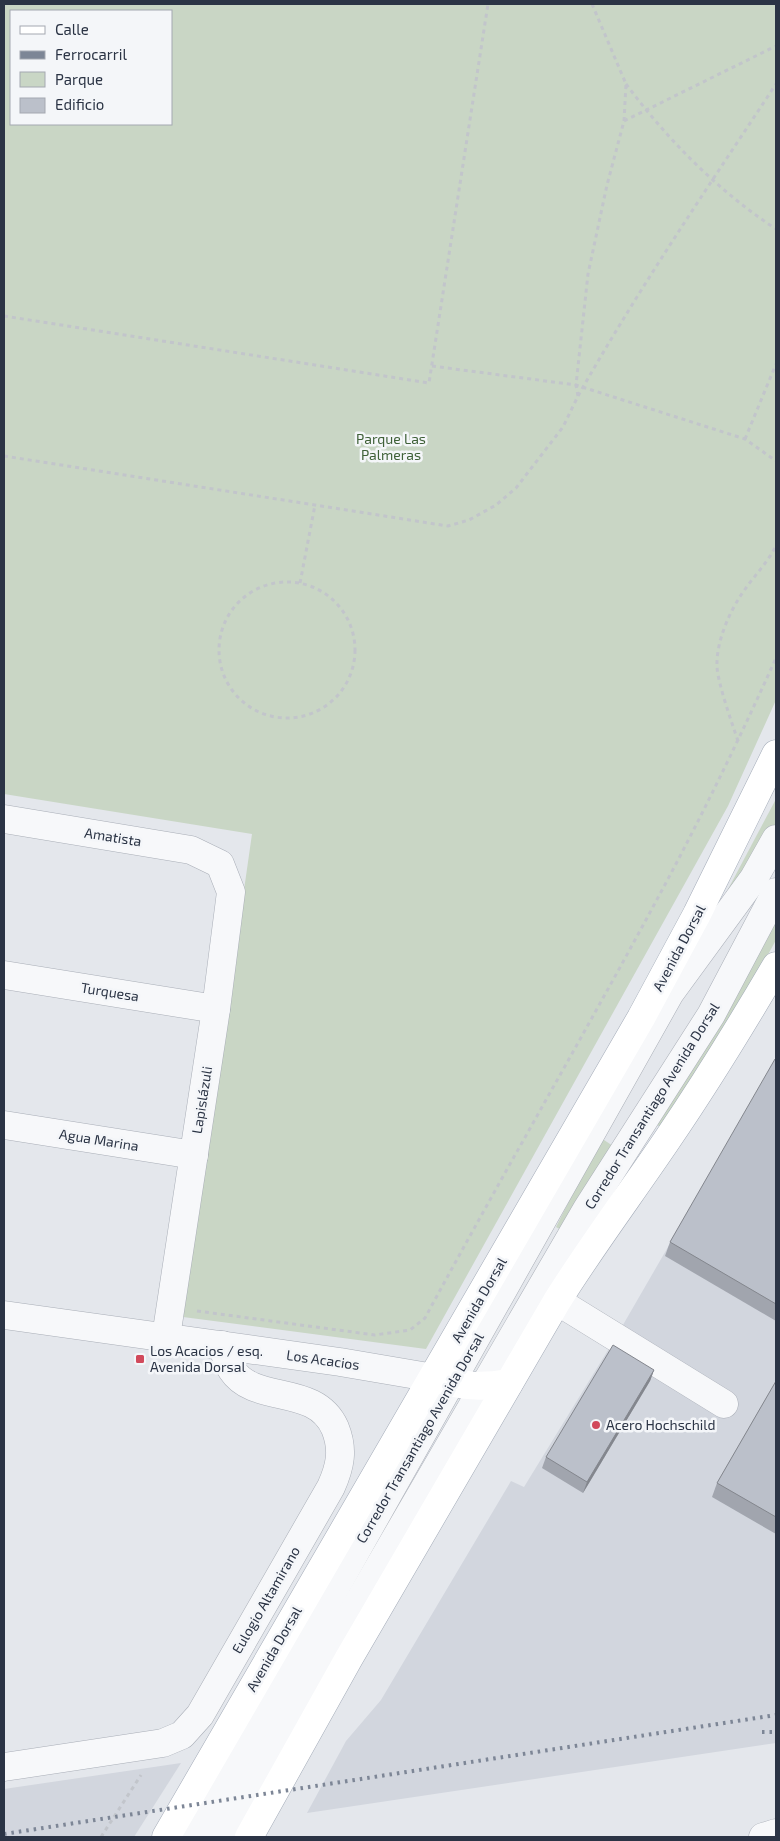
<svg xmlns="http://www.w3.org/2000/svg" width="780" height="1841" viewBox="0 0 780 1841" font-family="'Exo 2',sans-serif">
<rect width="100%" height="100%" fill="#e4e7ec"/>
<g fill="#d2d6de">
<polygon points="776,1060 776,1743 307,1813 346,1741 381,1700 511,1481 524,1487 616,1337"/>
<polygon points="181,1763 134,1837 4,1837 4,1789"/>
</g>
<g fill="#c9d6c5" fill-rule="evenodd">
<path d="M4,4h772v696l-48,106 -302,543 -243,-32 69,-483 -248,-40zM11,11h160v113h-160z"/>
<polygon points="776,799 776,823 740,885 725,895"/>
<polygon points="776,917 776,940 749,989 663,1128 655,1124"/>
<polygon points="601,1138 616,1148 563,1231 556,1227"/>
</g>
<g fill="none" stroke-linecap="round" stroke-linejoin="round">
<g stroke="#a9aeb7" stroke-width="29">
<g id="minor">
<polyline points="4,819 191,850 220,864 231,892 216,1009 166,1337"/>
<polyline points="4,975 216,1009"/>
<polyline points="4,1125 194,1155"/>
<polyline points="557,1301 724,1404"/>
<polyline points="4,1315 340,1362 434,1378"/>
<path d="M4,1767l159,-24 19,-8 18,-20 131,-228c9,-20 13,-37 4,-59 -20,-45 -80,-23 -103,-58 -5,-7 -7,-17 -10,-25"/>
<polyline points="195,1837 670,993 754,878 776,839"/>
<polyline points="222,1837 587,1209 711,1015 776,892"/>
<polyline points="763,1837 776,1833"/>
</g>
</g>
<g stroke="#a3abb8" stroke-width="29">
<g id="major">
<path d="M434,1378c29,8 45,10 75,5"/>
<polyline points="166,1837 641,1018 697,914 776,754"/>
<path d="M249,1837l100,-179 208,-357c35,-56 75,-109 112,-164 38,-56 73,-113 107,-171"/>
</g>
</g>
<g stroke="#c2c5cb" stroke-width="3" stroke-dasharray="4 4" stroke-linecap="butt">
<polyline points="592,4 626,84 624,121"/>
<path d="M626,84c41,55 92,107 150,145"/>
<polyline points="4,316 429,383 488,4"/>
<polyline points="432,366 576,385 745,439 776,461"/>
<path d="M578,396c61,-108 130,-209 198,-312"/>
<polyline points="745,439 776,364"/>
<polyline points="4,456 448,526 469,520 496,505 516,488 563,427 578,396 576,385 588,274 607,185 624,121 776,46"/>
<circle cx="287" cy="650" r="68"/>
<polyline points="300,583 315,505"/>
<path d="M738,741c-6,-18 -20,-57 -21,-74 -1,-24 11,-52 24,-72 11,-17 25,-30 35,-49"/>
<path d="M197,1311l178,24 35,-5 15,-12c75,-139 154,-274 229,-413 44,-81 84,-163 122,-247"/>
<polyline points="101,1837 141,1775"/>
</g>
<use href="#minor" stroke="#f7f8fa" stroke-width="28"/>
<use href="#major" stroke="#fff" stroke-width="28"/>
<g stroke="#7d8696" stroke-width="4" stroke-dasharray="2.5 5" stroke-linecap="butt">
<polyline points="762,1732 776,1732"/>
<polyline points="4,1834 776,1715"/>
</g>
</g>
<g fill="#a1a5ae">
<polygon points="776,1060 776,1321 665,1256 670,1242"/>
<polygon points="654,1370 650,1381 583,1493 542,1468 546,1457"/>
<polygon points="776,1381 776,1534 712,1497 717,1483"/>
</g>
<polygon fill="#83868d" points="654,1370 650,1381 583,1493 587,1482"/>
<g fill="#bbc0ca" stroke="#83868d">
<polygon points="775,1059 776,1060 776,1304 670,1242"/>
<polygon points="613,1345 654,1370 587,1482 546,1457"/>
<polygon points="776,1381 776,1517 717,1483"/>
</g>
<g fill="#d1495b" stroke="#f4f6f9" stroke-width="2">
<rect x="135" y="1354" width="10" height="10" rx="2.5"/>
<circle cx="596" cy="1425" r="5"/>
</g>
<g text-anchor="middle" stroke-width="5" stroke-linejoin="round" paint-order="stroke">
<g font-size="14" fill="#3f6138" stroke="#f4f6f9">
<text x="391" y="444">Parque Las<tspan x="391" dy="16">Palmeras</tspan></text>
</g>
<g font-size="14" fill="#2b3445" stroke="#f4f6f9">
<text transform="translate(113 837) rotate(9)" y="5">Amatista</text>
<text transform="translate(679 948) rotate(-62)" y="5">Avenida Dorsal</text>
<text transform="translate(110 992) rotate(9)" y="5">Turquesa</text>
<text transform="translate(202 1100) rotate(-81)" y="5">Lapislázuli</text>
<text transform="translate(652 1106) rotate(-58)" y="5">Corredor Transantiago Avenida Dorsal</text>
<text transform="translate(99 1140) rotate(9)" y="5">Agua Marina</text>
<text transform="translate(479 1300) rotate(-60)" y="5">Avenida Dorsal</text>
<text transform="translate(323 1360) rotate(8)" y="5">Los Acacios</text>
<text transform="translate(420 1438) rotate(-60)" y="5">Corredor Transantiago Avenida Dorsal</text>
<text transform="translate(266 1600) rotate(-60)" y="5">Eulogio Altamirano</text>
<text transform="translate(274 1649) rotate(-60)" y="5">Avenida Dorsal</text>
</g>
<g font-size="14" fill="#2b3445" stroke="#f4f6f9" text-anchor="start">
<text x="150" y="1356">Los Acacios / esq.<tspan x="150" dy="16">Avenida Dorsal</tspan></text>
<text x="606" y="1430">Acero Hochschild</text>
</g>
</g>
<rect width="780" height="1841" fill="none" stroke="#2b3445" stroke-width="10"/>
<rect x="10" y="10" width="162" height="115" fill="#f4f6f9" stroke="#a4a8b1"/>
<rect x="20" y="26" width="25" height="8" fill="#ffffff" stroke="#a4a8b1"/>
<text x="55" y="35" font-size="15" fill="#2b3445">Calle</text>
<rect x="20" y="51" width="25" height="8" fill="#7d8696" stroke="#a4a8b1"/>
<text x="55" y="60" font-size="15" fill="#2b3445">Ferrocarril</text>
<rect x="20" y="72" width="25" height="15" fill="#c9d6c5" stroke="#a4a8b1"/>
<text x="55" y="85" font-size="15" fill="#2b3445">Parque</text>
<rect x="20" y="98" width="25" height="15" fill="#bbc0ca" stroke="#a4a8b1"/>
<text x="55" y="110" font-size="15" fill="#2b3445">Edificio</text>
</svg>
